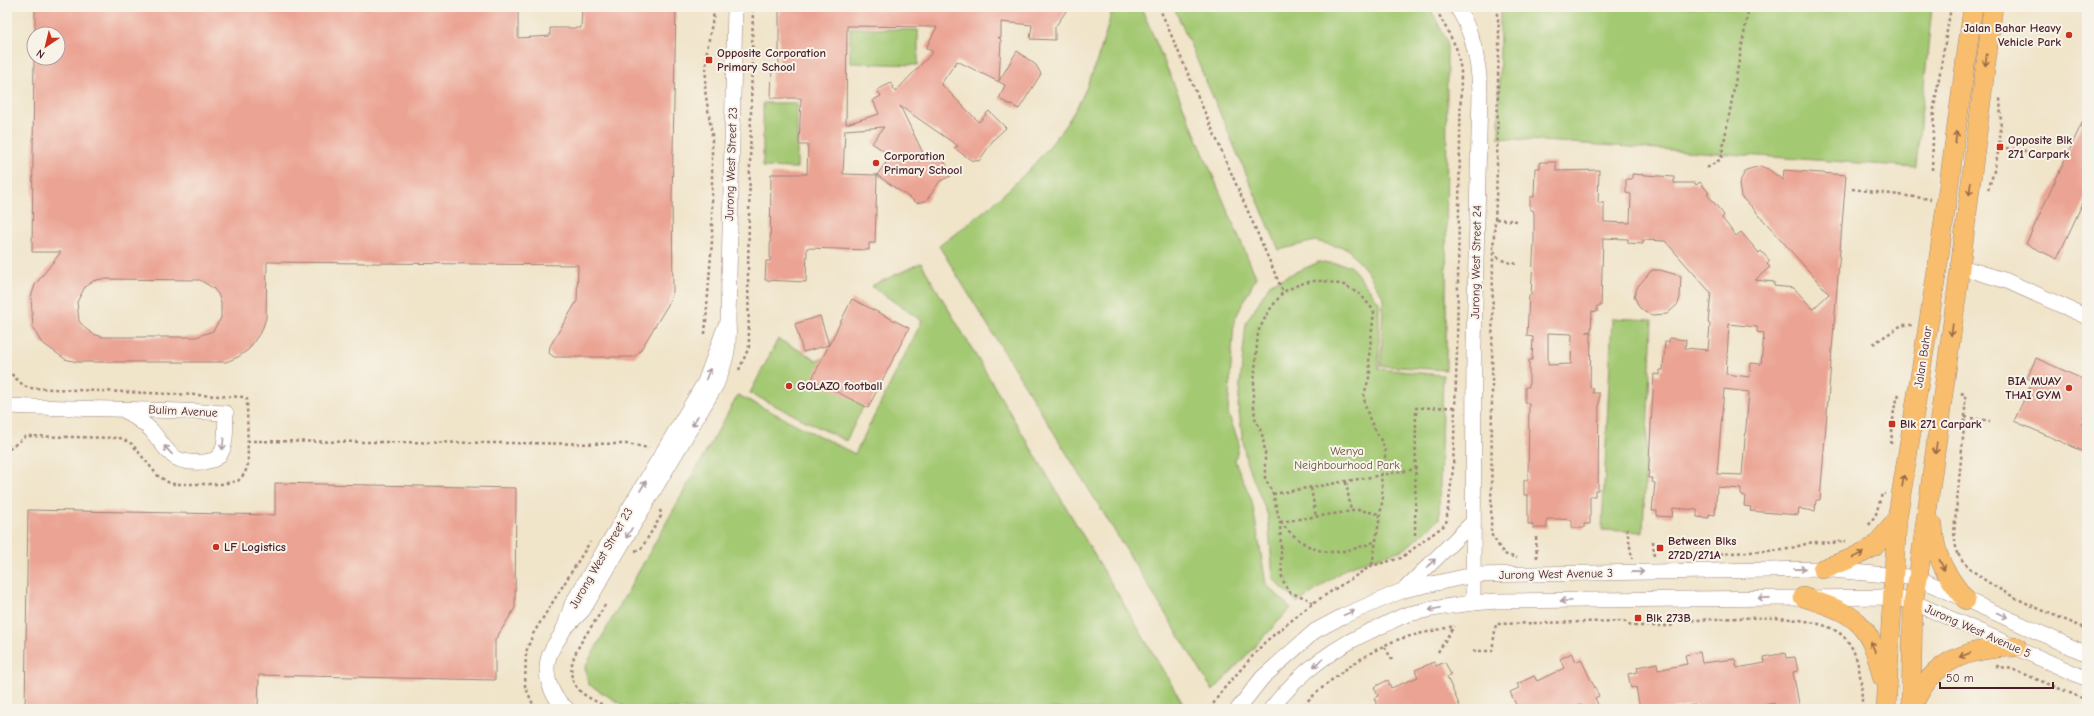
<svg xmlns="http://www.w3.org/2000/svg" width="2094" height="716" viewBox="0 0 2094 716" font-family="'Comic Neue',sans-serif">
<rect width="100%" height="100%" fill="#f7f3e8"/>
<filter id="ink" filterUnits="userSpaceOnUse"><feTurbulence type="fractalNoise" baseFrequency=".025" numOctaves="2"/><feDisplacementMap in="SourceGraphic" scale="8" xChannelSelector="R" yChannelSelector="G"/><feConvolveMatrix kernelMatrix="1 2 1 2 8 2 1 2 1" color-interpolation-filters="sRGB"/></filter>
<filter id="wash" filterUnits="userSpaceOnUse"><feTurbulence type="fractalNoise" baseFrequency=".012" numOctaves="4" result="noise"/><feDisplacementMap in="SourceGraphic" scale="16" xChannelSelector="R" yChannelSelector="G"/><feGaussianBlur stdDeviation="0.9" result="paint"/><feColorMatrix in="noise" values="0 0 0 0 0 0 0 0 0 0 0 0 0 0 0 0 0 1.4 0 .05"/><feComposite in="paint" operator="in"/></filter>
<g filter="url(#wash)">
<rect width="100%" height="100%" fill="#f0e4c9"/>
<g fill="#a4c973" stroke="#77744f">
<path d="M1113,7h28l115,270 -22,44 -6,92 11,30 -4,18 17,40 14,83 25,24 -78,83 -274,-445c54,-40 110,-86 142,-147 14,-28 24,-62 32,-92z"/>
<polygon points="1174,7 1428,7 1431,10 1447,41 1446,370 1381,366 1383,297 1367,271 1348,249 1315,241 1279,250"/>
<polygon points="1504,7 1932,7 1916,167 1499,138 1500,11"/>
<polygon points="850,28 918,30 918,65 850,63"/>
<polygon points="763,103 797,103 797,168 763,167"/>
<polygon points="1319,262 1350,265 1379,302 1379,369 1443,375 1439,519 1405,549 1348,567 1298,603 1273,579 1268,516 1246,461 1238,406 1246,322 1271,283"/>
<polygon points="921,263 1186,709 629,709 588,684 585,667 738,395 855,454 922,321 871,286"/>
<polygon points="1612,318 1652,320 1643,532 1602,530"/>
<polygon points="778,339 814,358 814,360 828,358 864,405 846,441 750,393"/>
</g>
<g id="blocks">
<g fill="#eba393" fill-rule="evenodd">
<path d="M35,7h483v31l32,-2v-8h31l1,-21h94l-4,190 1,95 -4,11 -29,48 -6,6h-80l-5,-4 1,-7 27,-45 1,-36 -311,-3 -1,56 -4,12 -14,20 -10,7 -12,5h-149l-12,-3 -24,-17 -8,-14 -2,-31 4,-12 26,-33h-29l2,-194h24v-24h-23zM101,279l99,1 13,8 5,6 3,8v16l-8,13 -17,6h-93l-10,-3 -7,-5 -7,-8 -2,-19 8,-15 8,-6z"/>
<path d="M784,7h285l-14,20v13l-25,-1 2,-14 -31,-3v16l-3,-1 3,3 -2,41 18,-30 19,14 5,9 -22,35 -20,-10 6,-14 -48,-24 -16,23 38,38 10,-11 17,17 -12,11 -15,22 -8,-1 -17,-12 4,-2 -58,-40 27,55 14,-7 10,22 -11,5 -14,20 -9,2 -40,-28 14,-19 -19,-13 12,-16 -39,3 -2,44 34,1 -2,68h-6v7l-62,-2 -1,34 -41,-2 1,-19h4l1,-87h36l1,-29h-9l2,-47h-30l1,-32 7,-1v-57zM847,26l90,1 -11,21 7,4 -38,40 -4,-9 -14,7 4,6 -8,4 6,14 -33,10z"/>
<polygon points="2087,112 2087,194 2057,259 2026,244"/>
<path d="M1540,162h16v9l43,-1 -1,33h6v19l26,1 1,-29 -5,-1v-14h6v-5l42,3v6h21l1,2 4,-3 9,11 -2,1 17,21 -2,3 14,18 5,-4 18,21 2,-2 9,10 -3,3 3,3 -15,13 19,2v4l20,2 19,21 16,-15 -78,-88 -10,-9 -2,-14 7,-13 14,-4 8,3 15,11 1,-10 62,5 -26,325h-4l-1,11 -16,-2 -1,6 -48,-4 1,-4 -7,-1 1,-10 -4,-1v-6l-24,-2 -2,28 -6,-1v4l-12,-1v-7l-24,-2 -1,9 -15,-1v-5h-5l3,-28 -3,-1 1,-4h-5l6,-104 6,1v-5h3l2,-28h4v-4l17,2 -1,8 23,2 2,-26 -2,-1 3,-30 -46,-52 -22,-1v4l-15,-1v-4l-25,-1 -2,68h-4v6l-5,-1 -1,20 -5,1h5l-1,56h3v5h6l-1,97h-3v6h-5v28h-6v4h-12v-8l-13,-1h-12v9h-14v-4h-5v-29h-4v-15h4l1,-77h-4v-16h4v-27h3l1,-23 -6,-1 2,-41h2l3,-52v-29l-1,-4h-3v-13h4l1,-29h5zM1729,324l28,3v5l7,1 -3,31 -10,-1 -1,14 -24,-3zM1548,333l24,1 -1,30 -23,1zM1724,389l25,3 -7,83 -25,-1z"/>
<polygon points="1652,270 1660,270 1681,276 1680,297 1678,304 1667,314 1652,315 1645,312 1639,307 1634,296 1638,286"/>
<polygon points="852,299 909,328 868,408 812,379"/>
<polygon points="820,316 829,345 803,352 795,324"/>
<polygon points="2036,358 2087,381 2087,409 2081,424 2087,427 2087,453 2014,421 2033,380 2027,378"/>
<polygon points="275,483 516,488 515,608 495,640 495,680 259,675 258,709 25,709 28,510 275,515"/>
<polygon points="1700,652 1702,663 1735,659 1737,668 1765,663 1764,657 1785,653 1786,658 1795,657 1798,671 1793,672 1800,709 1775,709 1774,703 1742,709 1696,709 1695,705 1673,709 1640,709 1636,687 1631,688 1628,674 1638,672 1637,667 1657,663 1658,670 1687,664 1685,655"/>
<polygon points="1572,653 1576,662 1581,659 1587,672 1599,696 1595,698 1600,709 1583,709 1581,704 1566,709 1518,709 1510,692 1519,688 1517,684 1534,676 1537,681 1564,668 1560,659"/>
<polygon points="1434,662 1436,666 1445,662 1451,675 1447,677 1461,709 1380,709 1374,698 1378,696 1374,687 1388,680 1391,688 1418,677 1415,670"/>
</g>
</g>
</g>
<g filter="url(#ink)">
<use href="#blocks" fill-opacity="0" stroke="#9d827a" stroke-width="1"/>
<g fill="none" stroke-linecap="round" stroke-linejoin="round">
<g stroke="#9d827a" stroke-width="16">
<g id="minor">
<path d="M1457,7c16,25 22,55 23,85l-6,253 -1,258"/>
<polyline points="1961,267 2007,281 2087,317"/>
<path d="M7,406c73,3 146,3 219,7 -1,12 1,30 -5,40 -6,12 -34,11 -45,5 -10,-6 -17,-19 -25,-28 -8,-8 -18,-14 -27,-20"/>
<polyline points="1404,590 1473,522"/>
<path d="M563,630l20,-20 133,-225c10,-24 14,-38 12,-64l7,-314"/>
<path d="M567,709c-16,-12 -24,-34 -18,-53 3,-9 10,-17 14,-25 4,-9 6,-18 9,-27l133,-222 20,-55"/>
<polyline points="1238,709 1262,678 1315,631 1343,616 1404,590 1473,575 1822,569 1918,578 2087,654"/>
<path d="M1271,709c29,-38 69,-66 113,-84 8,-4 17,-9 25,-11 29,-7 58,-11 88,-13l395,-4 21,5 174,77"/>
</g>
</g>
<g stroke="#9d827a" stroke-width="20">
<g id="major">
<path d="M1933,525c2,33 12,49 33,75"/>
<polyline points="1822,569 1850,559 1874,547 1897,520"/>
<path d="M1803,597c53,17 67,24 79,80"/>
<path d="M1913,706c19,-47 56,-58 104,-59"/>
<polyline points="1886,709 1897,520 1938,264 1973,7"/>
<polyline points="1911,709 1913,602 1918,578 1957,292 1993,7"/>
</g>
</g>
<g stroke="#9d827a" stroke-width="2.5" stroke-dasharray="3 3" stroke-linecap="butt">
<polyline points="1159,7 1283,292"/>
<path d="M1495,7c7,19 3,52 3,73 -1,56 0,112 -5,168l-2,286 13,20 13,4"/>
<polyline points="2000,147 2026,151"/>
<polyline points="1707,168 1721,159 1749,7"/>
<polyline points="1932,170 1934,108 1951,7"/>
<polyline points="1852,189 1931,199"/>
<path d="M1988,190c12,-35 14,-56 12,-93"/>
<polyline points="1496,219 1518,221"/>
<path d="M1494,251c4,10 13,11 23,13"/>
<polyline points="705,334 712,241 712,135 705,90 707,50 715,7"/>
<polyline points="1873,344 1902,325 1912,325"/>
<polyline points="7,370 24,386 29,388 244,397 247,399 248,464 245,473 238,481 221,484 171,484 158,476 132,444 120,438 26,436 7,451"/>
<polyline points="739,370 749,347 748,271 753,7"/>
<polyline points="7,379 13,375"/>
<polyline points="1965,417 1990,421"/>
<polyline points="247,441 627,444 649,448"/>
<polyline points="7,444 11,447"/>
<polyline points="1891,444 1894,409 1899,394"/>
<polyline points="1346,482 1351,511"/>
<polyline points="1311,488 1316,517"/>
<polyline points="1273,494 1416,469"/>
<path d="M1280,522c32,35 51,36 94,20"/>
<polyline points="1280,522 1359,510 1379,514"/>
<polyline points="1869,525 1876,514 1882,494 1885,494"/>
<polyline points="1627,528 1632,559"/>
<polyline points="1415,535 1416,408 1455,407"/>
<polyline points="1536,537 1537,560"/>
<polyline points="1653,541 1654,558"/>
<polyline points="635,551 641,549 661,516 660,508"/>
<polyline points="1714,554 1784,550 1813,542 1832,543 1846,541"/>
<polyline points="1957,554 1954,533 1965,417 1965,394 1960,393"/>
<path d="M1958,554c21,34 92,59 129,75"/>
<polyline points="1313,603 1306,598 1291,593 1286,587 1282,578 1280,522 1273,494 1265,478 1265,451 1262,434 1255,418 1253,396 1258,332 1268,312 1283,292 1300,284 1313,281 1324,281 1344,285 1361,295 1374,311 1369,357 1370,374 1364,395 1365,405 1370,420 1385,448 1385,461 1381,476 1383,497 1372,565"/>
<path d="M605,605c-12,24 -52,62 -24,87 8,7 21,12 30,17"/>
<polyline points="1385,647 1392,660"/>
<path d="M1473,651h19l4,-27 128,-3 7,5h40l4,-5c40,-1 141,-13 169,16 17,17 18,50 18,72"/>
<polyline points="1438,652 1454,626"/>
<polyline points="1996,666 2012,669 2087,700"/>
<polyline points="535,709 525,686 526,652 533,634 590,542"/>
<polyline points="1210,709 1221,692 1265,642 1313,603 1371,566 1401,558 1446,524 1453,469 1457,350 1461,70 1456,47 1435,7"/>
<path d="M1299,709c28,-27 59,-52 95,-68 19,-7 41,-10 60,-15"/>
</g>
<use href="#minor" stroke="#fff" stroke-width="15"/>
<use href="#major" stroke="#f9be6d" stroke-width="19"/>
</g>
<defs><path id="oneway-shaft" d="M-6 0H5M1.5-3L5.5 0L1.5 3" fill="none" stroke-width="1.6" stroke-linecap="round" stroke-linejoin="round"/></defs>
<g stroke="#996749">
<use href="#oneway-shaft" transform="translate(1986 60) rotate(97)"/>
<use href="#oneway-shaft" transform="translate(1956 137) rotate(-83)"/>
<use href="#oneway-shaft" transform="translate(1970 189) rotate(97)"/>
<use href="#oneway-shaft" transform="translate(1952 330) rotate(98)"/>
<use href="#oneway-shaft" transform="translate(1936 448) rotate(98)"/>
<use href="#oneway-shaft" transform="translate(1903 481) rotate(-81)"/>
<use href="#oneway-shaft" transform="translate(1858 555) rotate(-26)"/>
<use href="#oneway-shaft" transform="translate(1942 565) rotate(64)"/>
<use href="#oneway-shaft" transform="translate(1873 647) rotate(-114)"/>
<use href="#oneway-shaft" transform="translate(1965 655) rotate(159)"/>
</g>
<g stroke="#ae9aa0">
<use href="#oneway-shaft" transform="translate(708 374) rotate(-68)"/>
<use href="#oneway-shaft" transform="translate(695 421) rotate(120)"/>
<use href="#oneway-shaft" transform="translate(223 444) rotate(97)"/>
<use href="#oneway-shaft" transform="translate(168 450) rotate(-133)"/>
<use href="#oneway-shaft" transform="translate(643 486) rotate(-59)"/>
<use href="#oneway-shaft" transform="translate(629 533) rotate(121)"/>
<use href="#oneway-shaft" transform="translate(1431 563) rotate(-43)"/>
<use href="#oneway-shaft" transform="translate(1800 569) rotate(-1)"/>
<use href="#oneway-shaft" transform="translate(1638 572) rotate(-1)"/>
<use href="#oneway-shaft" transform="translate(1764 598) rotate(179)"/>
<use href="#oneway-shaft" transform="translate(1566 601) rotate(180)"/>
<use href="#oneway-shaft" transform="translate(1435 609) rotate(168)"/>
<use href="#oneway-shaft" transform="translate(1349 613) rotate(-23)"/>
<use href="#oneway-shaft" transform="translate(2002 615) rotate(24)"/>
<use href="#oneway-shaft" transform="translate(1318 663) rotate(141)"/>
</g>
</g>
<g fill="#c8321e" stroke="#f7f3e8" stroke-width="1.5">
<circle cx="2069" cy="35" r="4"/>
<rect x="705" y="56" width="8" height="8" rx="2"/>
<rect x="1996" y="143" width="8" height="8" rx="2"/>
<circle cx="876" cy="163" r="4"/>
<circle cx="789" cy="386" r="4"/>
<circle cx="2069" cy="388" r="4"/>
<rect x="1888" y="420" width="8" height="8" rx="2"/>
<circle cx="216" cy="547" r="4"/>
<rect x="1656" y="544" width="8" height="8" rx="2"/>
<rect x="1634" y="614" width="8" height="8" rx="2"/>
</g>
<g text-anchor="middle" stroke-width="4" stroke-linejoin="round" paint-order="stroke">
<g font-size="12" font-weight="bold" fill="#4a1f2b" stroke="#f7f3e8" text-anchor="start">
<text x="2061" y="32" text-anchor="end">Jalan Bahar Heavy<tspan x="2061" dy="14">Vehicle Park</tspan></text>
<text x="717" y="57">Opposite Corporation<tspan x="717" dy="14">Primary School</tspan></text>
<text x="2008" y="144">Opposite Blk<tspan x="2008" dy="14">271 Carpark</tspan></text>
<text x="884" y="160">Corporation<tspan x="884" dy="14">Primary School</tspan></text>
<text x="2061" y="385" text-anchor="end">BIA MUAY<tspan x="2061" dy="14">THAI GYM</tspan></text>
<text x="797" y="390">GOLAZO football</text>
<text x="1900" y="428">Blk 271 Carpark</text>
<text x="1668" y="545">Between Blks<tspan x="1668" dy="14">272D/271A</tspan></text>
<text x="224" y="551">LF Logistics</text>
<text x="1646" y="622">Blk 273B</text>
</g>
<g font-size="12" fill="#4a1f2b" stroke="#f7f3e8">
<text transform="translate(731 164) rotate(-88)" y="4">Jurong West Street 23</text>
<text transform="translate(1476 262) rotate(-89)" y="4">Jurong West Street 24</text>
<text transform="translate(1923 357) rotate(-81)" y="4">Jalan Bahar</text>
<text transform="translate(183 411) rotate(3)" y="4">Bulim Avenue</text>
<text transform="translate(601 558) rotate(-60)" y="4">Jurong West Street 23</text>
<text transform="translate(1556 574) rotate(-1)" y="4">Jurong West Avenue 3</text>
<text transform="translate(1978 631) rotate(24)" y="4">Jurong West Avenue 5</text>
</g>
<g font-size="12" fill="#655241" stroke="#f7f3e8">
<text x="1347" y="455">Wenya<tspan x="1347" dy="14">Neighbourhood Park</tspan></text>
</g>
</g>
<rect width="2094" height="716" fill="none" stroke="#f7f3e8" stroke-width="24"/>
<g transform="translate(46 46) rotate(215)"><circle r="19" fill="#f7f3e8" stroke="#b29e9c"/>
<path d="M0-3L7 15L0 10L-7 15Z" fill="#c8321e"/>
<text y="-6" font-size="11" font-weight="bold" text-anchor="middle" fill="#4a1f2b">N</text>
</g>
<path d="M1940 682v6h113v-6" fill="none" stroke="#4a1f2b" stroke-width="2"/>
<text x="1946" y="682" font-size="12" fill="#4a1f2b" stroke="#f7f3e8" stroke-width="3" paint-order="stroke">50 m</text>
</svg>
